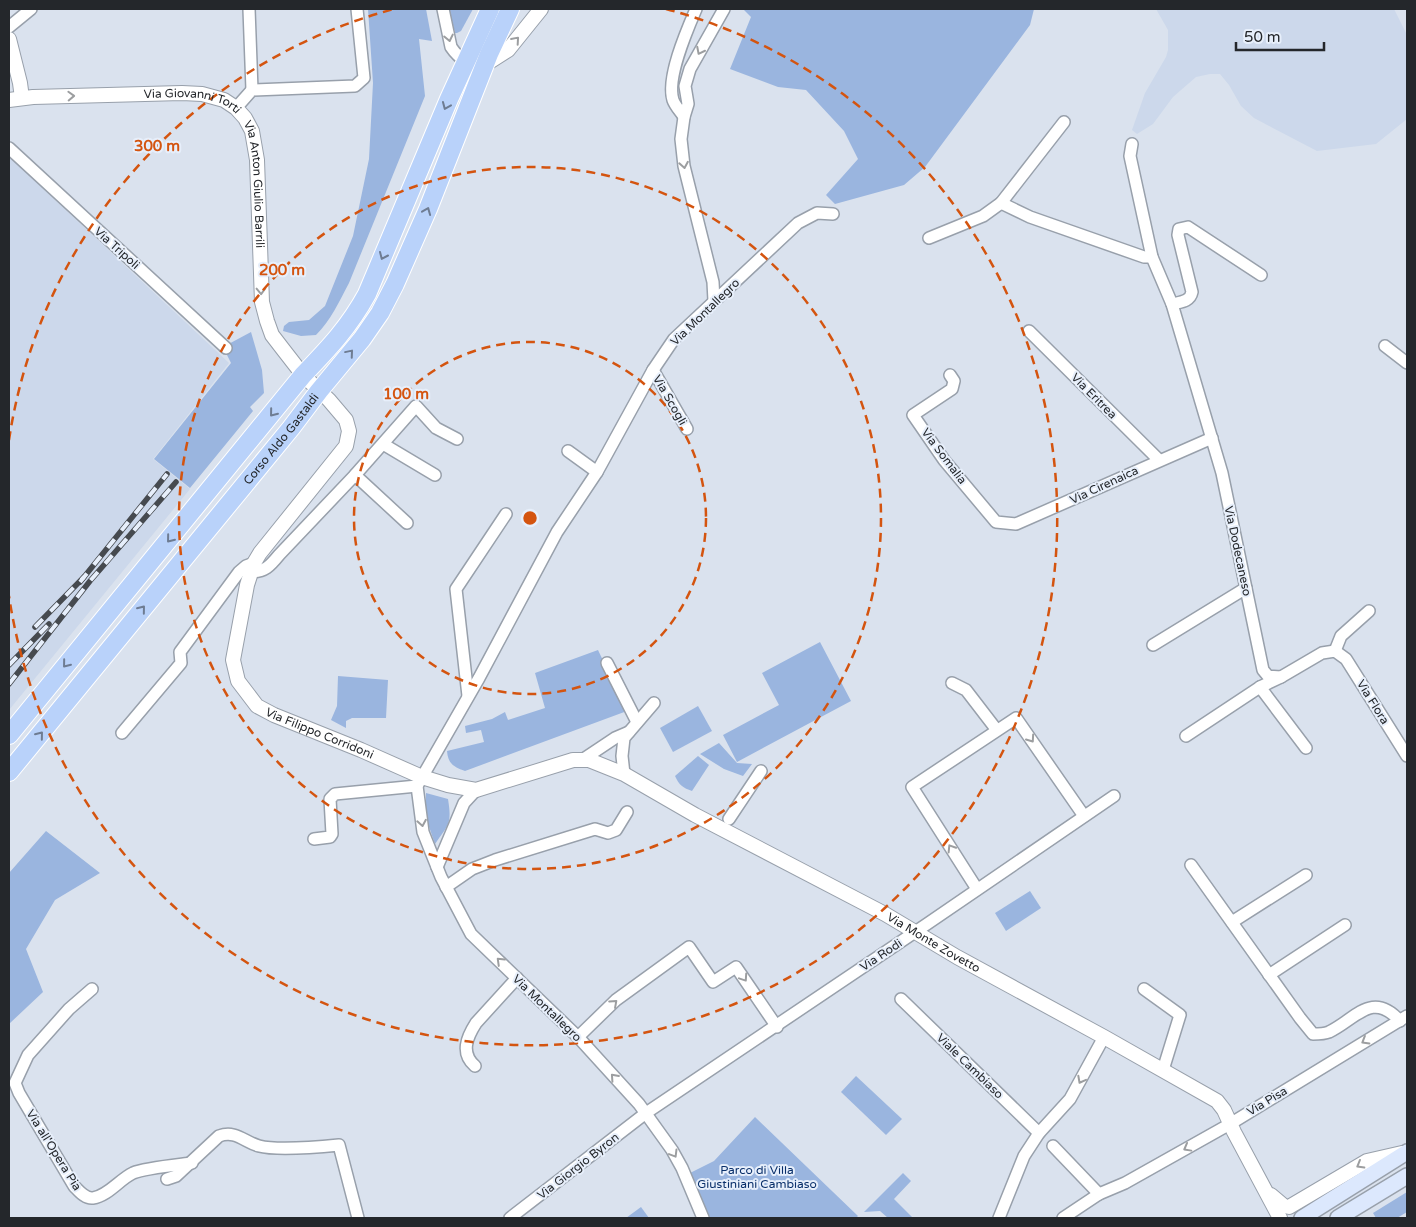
<svg xmlns="http://www.w3.org/2000/svg" width="1416" height="1227" viewBox="0 0 1416 1227" font-family="'Varela Round',sans-serif">
<rect width="100%" height="100%" fill="#dae2ee"/>
<g fill="#ccd8eb">
<polygon points="1156,9 1394,9 1407,35 1407,119 1376,144 1317,151 1254,118 1241,106 1229,85 1220,74 1210,74 1196,77 1173,97 1153,124 1137,134 1132,130 1145,93 1166,57 1168,50 1168,30"/>
<polygon points="9,157 229,363 153,459 190,489 9,710"/>
</g>
<g fill="#9ab5df">
<path d="M368,9h58l6,32 -13,-2 6,57 -76,187c-10,19 -18,37 -33,52l-15,1 -18,-5 1,-5 5,-4 20,-2 16,-14 28,-70 16,-77 4,-76z"/>
<polygon points="449,9 473,9 461,31 457,33 455,33"/>
<polygon points="743,9 1034,9 1030,25 925,167 904,185 835,204 826,195 858,159 844,131 806,90 778,87 730,69 751,17"/>
<polygon points="251,332 262,370 264,393 250,407 253,411 190,488 154,459 231,363 223,347"/>
<polygon points="820,642 851,701 737,762 723,735 779,705 762,673"/>
<path d="M598,650l29,61 -162,60c-11,-4 -17,-7 -18,-20l37,-9 -3,-12 -15,3 -1,-7 27,-7 13,-7 3,8 37,-12 -10,-35z"/>
<polygon points="338,676 388,680 386,718 352,718 346,721 346,728 331,720 337,706"/>
<polygon points="698,706 712,731 673,752 660,728"/>
<polygon points="719,743 737,763 752,764 743,776 724,769 700,754"/>
<path d="M698,756l11,9 -17,26c-9,-3 -13,-6 -17,-15z"/>
<path d="M426,793l22,6c4,25 1,25 -13,45l-9,-26z"/>
<polygon points="46,831 100,873 55,900 26,949 43,992 9,1024 9,873"/>
<polygon points="1030,891 1041,908 1006,931 995,913"/>
<polygon points="856,1076 902,1119 886,1135 841,1092"/>
<polygon points="755,1117 858,1216 856,1218 710,1218 690,1173 714,1161"/>
<polygon points="903,1173 911,1181 894,1199 913,1218 888,1218 880,1211 864,1212"/>
<polygon points="1407,1192 1407,1212 1397,1218 1376,1218 1373,1213"/>
<polygon points="641,1207 649,1218 626,1218"/>
</g>
<g fill="none" stroke-linecap="round" stroke-linejoin="round">
<g stroke="#98a0ab" stroke-width="14">
<g id="minor">
<polyline points="249,9 252,90"/>
<path d="M443,9l8,38c8,12 20,20 35,17"/>
<polyline points="9,27 31,9"/>
<polyline points="236,108 252,90 355,86 364,78 357,9"/>
<path d="M684,117c-3,-5 -9,-11 -11,-17 -7,-22 14,-70 23,-91"/>
<polyline points="1064,122 1001,203 1030,217 1144,257 1152,257"/>
<polyline points="1132,144 1130,156 1152,257 1172,304 1222,473 1263,670 1268,676 1281,677"/>
<polyline points="9,148 226,348"/>
<polyline points="929,238 983,216 1001,203"/>
<polyline points="714,301 713,282 684,166 681,139 684,117 688,104 685,86 690,69 724,9"/>
<path d="M1172,304c8,-2 18,-2 20,-12l-14,-57 1,-6 9,-2 73,48"/>
<polyline points="1029,331 1159,460"/>
<polyline points="1385,346 1407,363"/>
<polyline points="653,370 687,429"/>
<polyline points="950,375 954,381 952,389 913,415 944,460 996,522 1016,524 1212,438"/>
<polyline points="383,444 435,475"/>
<polyline points="568,451 597,472"/>
<polyline points="355,475 407,523"/>
<path d="M250,572c15,0 20,-6 29,-17l76,-80 61,-69 20,22 21,11"/>
<polyline points="1153,645 1246,588"/>
<polyline points="1335,651 1341,636 1369,611"/>
<polyline points="607,663 637,722"/>
<polyline points="952,683 966,690 996,729"/>
<polyline points="1260,687 1306,748"/>
<polyline points="468,696 456,589 506,514"/>
<polyline points="122,733 181,663 180,652 239,572 246,566 254,563"/>
<polyline points="1186,736 1260,687 1281,677 1322,653 1335,651 1346,659 1407,756"/>
<polyline points="582,760 615,738 629,732"/>
<polyline points="624,774 622,756 624,738 654,703"/>
<polyline points="729,819 761,771"/>
<polyline points="314,839 330,837 332,834 330,799 335,794 417,786"/>
<path d="M1191,865l109,153 13,16c5,0 11,0 16,-2 27,-13 43,-42 71,-11"/>
<polyline points="437,867 464,803 476,790"/>
<polyline points="446,887 472,869 495,860 595,829 608,833 616,830 627,812"/>
<polyline points="977,889 912,787 1016,718 1084,816"/>
<polyline points="1232,922 1306,875"/>
<polyline points="1269,975 1345,925"/>
<path d="M92,989l-23,20 -41,46 -13,28 4,10 55,93c5,5 11,13 19,12 15,-2 27,-19 40,-25 12,-5 44,-8 59,-10"/>
<polyline points="1144,989 1180,1015 1163,1070"/>
<polyline points="901,999 1039,1133"/>
<polyline points="578,1037 616,1000 689,947 713,982 736,967 777,1027"/>
<path d="M475,1066c-15,-13 -8,-29 1,-43l41,-45"/>
<polyline points="1053,1146 1099,1194"/>
<path d="M167,1179l9,-3 43,-40c17,-6 25,6 40,10 19,5 60,1 80,-1l19,73"/>
<polyline points="510,1218 646,1113 927,924 1114,796"/>
<polyline points="703,1218 682,1168 672,1150 639,1104 578,1037 471,934 441,877 423,832 417,786 479,678 557,532 597,472 653,370 674,339 798,223 817,213 833,214"/>
<polyline points="999,1218 1024,1156 1039,1133 1070,1099 1104,1037"/>
<polyline points="1063,1218 1099,1194 1125,1183 1230,1124 1407,1016"/>
</g>
</g>
<g stroke="#98a0ab" stroke-width="16">
<g id="tertiary">
<polyline points="9,39 20,83 22,98"/>
<polyline points="486,64 508,50 541,9"/>
<path id="s1" d="M9,100l24,-3 149,-4 20,1 22,6 12,8 9,10 7,13 5,29 5,142 5,19 5,14 10,13 21,27 26,25 17,20 3,11 -3,15 -86,107 -6,10 -7,22 -14,75 5,21 19,25 17,9 87,35 61,27 26,8 28,5 97,-30h16l35,14 71,41 190,99 72,43 147,80 113,64 7,9 10,22 46,86"/>
<polyline points="1271,1195 1284,1206 1289,1207 1367,1161 1402,1153"/>
</g>
</g>
<g stroke="#98a0ab" stroke-width="18">
<g id="secondary">
<polyline points="1302,1218 1407,1152"/>
<polyline points="1338,1218 1407,1176"/>
</g>
</g>
<g stroke="#fff" stroke-width="20">
<g id="primary">
<path d="M9,735l294,-360c26,-27 46,-48 64,-81l82,-195 41,-90"/>
<path id="s2" d="M9,772l282,-344 28,-37 43,-52 18,-26 15,-29 33,-75 61,-155 21,-45"/>
</g>
</g>
<use href="#minor" stroke="#fff" stroke-width="11"/>
<use href="#tertiary" stroke="#fff" stroke-width="14"/>
<use href="#secondary" stroke="#dce8fd" stroke-width="15"/>
<use href="#primary" stroke="#b9d2fa" stroke-width="18"/>
<g stroke="#464a4f" stroke-width="5.5">
<g id="rail">
<polyline points="80,582 167,474"/>
<polyline points="35,627 84,577"/>
<polyline points="9,665 49,624"/>
<polyline points="9,684 90,581 176,482"/>
</g>
</g>
<use href="#rail" stroke="#e7effb" stroke-width="4" stroke-dasharray="11" stroke-linecap="butt"/>
</g>
<defs><path id="oneway-chevron" d="M-2-3.5L2.5 0L-2 3.5" fill="none" stroke-width="1.6" stroke-linecap="round" stroke-linejoin="round" transform="scale(1.25)"/></defs>
<g stroke="#9c9ea0">
<use href="#oneway-chevron" transform="translate(449 38) rotate(78)"/>
<use href="#oneway-chevron" transform="translate(516 40) rotate(-49)"/>
<use href="#oneway-chevron" transform="translate(700 51) rotate(117)"/>
<use href="#oneway-chevron" transform="translate(71 96) rotate(-2)"/>
<use href="#oneway-chevron" transform="translate(684 165) rotate(80)"/>
<use href="#oneway-chevron" transform="translate(261 291) rotate(88)"/>
<use href="#oneway-chevron" transform="translate(1031 739) rotate(55)"/>
<use href="#oneway-chevron" transform="translate(422 823) rotate(80)"/>
<use href="#oneway-chevron" transform="translate(951 848) rotate(-122)"/>
<use href="#oneway-chevron" transform="translate(500 961) rotate(-136)"/>
<use href="#oneway-chevron" transform="translate(744 978) rotate(56)"/>
<use href="#oneway-chevron" transform="translate(614 1003) rotate(-42)"/>
<use href="#oneway-chevron" transform="translate(1365 1041) rotate(149)"/>
<use href="#oneway-chevron" transform="translate(614 1077) rotate(-132)"/>
<use href="#oneway-chevron" transform="translate(1081 1080) rotate(118)"/>
<use href="#oneway-chevron" transform="translate(1187 1148) rotate(151)"/>
<use href="#oneway-chevron" transform="translate(674 1154) rotate(59)"/>
<use href="#oneway-chevron" transform="translate(1360 1165) rotate(150)"/>
</g>
<g stroke="#6e7c92">
<use href="#oneway-chevron" transform="translate(446 106) rotate(113)"/>
<use href="#oneway-chevron" transform="translate(427 211) rotate(-68)"/>
<use href="#oneway-chevron" transform="translate(383 256) rotate(114)"/>
<use href="#oneway-chevron" transform="translate(350 353) rotate(-50)"/>
<use href="#oneway-chevron" transform="translate(273 413) rotate(129)"/>
<use href="#oneway-chevron" transform="translate(170 539) rotate(129)"/>
<use href="#oneway-chevron" transform="translate(142 609) rotate(-51)"/>
<use href="#oneway-chevron" transform="translate(66 664) rotate(129)"/>
<use href="#oneway-chevron" transform="translate(40 735) rotate(-51)"/>
</g>
<g fill="none" stroke="#d4540f" stroke-width="2.5" stroke-dasharray="9 6">
<circle cx="530" cy="518" r="176"/>
<circle cx="530" cy="518" r="351"/>
<path d="M9 440A527 527 0 0 1 394 9M666 9A527 527 0 1 1 9 596"/>
</g>
<g text-anchor="middle" stroke-width="4" stroke-linejoin="round" paint-order="stroke">
<g font-size="12" fill="#24272b" stroke="#e7effb">
<text dy="4" stroke="none"><textPath href="#s1" startOffset="185">Via Giovanni Torti</textPath></text>
<text dy="4" stroke="none"><textPath href="#s1" startOffset="312">Via Anton Giulio Barrili</textPath></text>
<text transform="translate(117 248) rotate(42)" y="4">Via Tripoli</text>
<text transform="translate(705 312) rotate(-44)" y="4">Via Montallegro</text>
<text transform="translate(1094 396) rotate(45)" y="4">Via Eritrea</text>
<text transform="translate(670 400) rotate(60)" y="4">Via Scogli</text>
<text dy="4" stroke="none"><textPath href="#s2" startOffset="430">Corso Aldo Gastaldi</textPath></text>
<text transform="translate(944 456) rotate(53)" y="4">Via Somalia</text>
<text transform="translate(1104 485) rotate(-25)" y="4">Via Cirenaica</text>
<text transform="translate(1238 551) rotate(78)" y="4">Via Dodecaneso</text>
<text transform="translate(1373 702) rotate(58)" y="4">Via Flora</text>
<text dy="4" stroke="none"><textPath href="#s1" startOffset="974">Via Filippo Corridoni</textPath></text>
<text dy="4" stroke="none"><textPath href="#s1" startOffset="1649">Via Monte Zovetto</textPath></text>
<text transform="translate(881 955) rotate(-34)" y="4">Via Rodi</text>
<text transform="translate(547 1008) rotate(44)" y="4">Via Montallegro</text>
<text transform="translate(970 1066) rotate(44)" y="4">Viale Cambiaso</text>
<text transform="translate(1267 1101) rotate(-31)" y="4">Via Pisa</text>
<text transform="translate(54 1150) rotate(58)" y="4">Via all'Opera Pia</text>
<text transform="translate(578 1166) rotate(-38)" y="4">Via Giorgio Byron</text>
</g>
<g font-size="12" fill="#092f6a" stroke="#e7effb">
<text x="757" y="1174">Parco di Villa<tspan x="757" dy="14">Giustiniani Cambiaso</tspan></text>
</g>
</g>
<circle cx="530" cy="518" r="8" fill="#d4540f" stroke="#e7effb" stroke-width="2.5"/>
<g font-size="15" text-anchor="middle" font-weight="bold" fill="#d4540f" stroke="#e7effb" stroke-width="4" stroke-linejoin="round" paint-order="stroke">
<text x="157" y="151">300 m</text>
<text x="282" y="275">200 m</text>
<text x="406" y="399">100 m</text>
</g>
<rect width="1416" height="1227" fill="none" stroke="#24272b" stroke-width="20"/>
<path d="M1236 42v8h88v-8" fill="none" stroke="#24272b" stroke-width="2.5"/>
<text x="1244" y="42" font-size="15" fill="#24272b" stroke="#e7effb" stroke-width="4" paint-order="stroke">50 m</text>
</svg>
